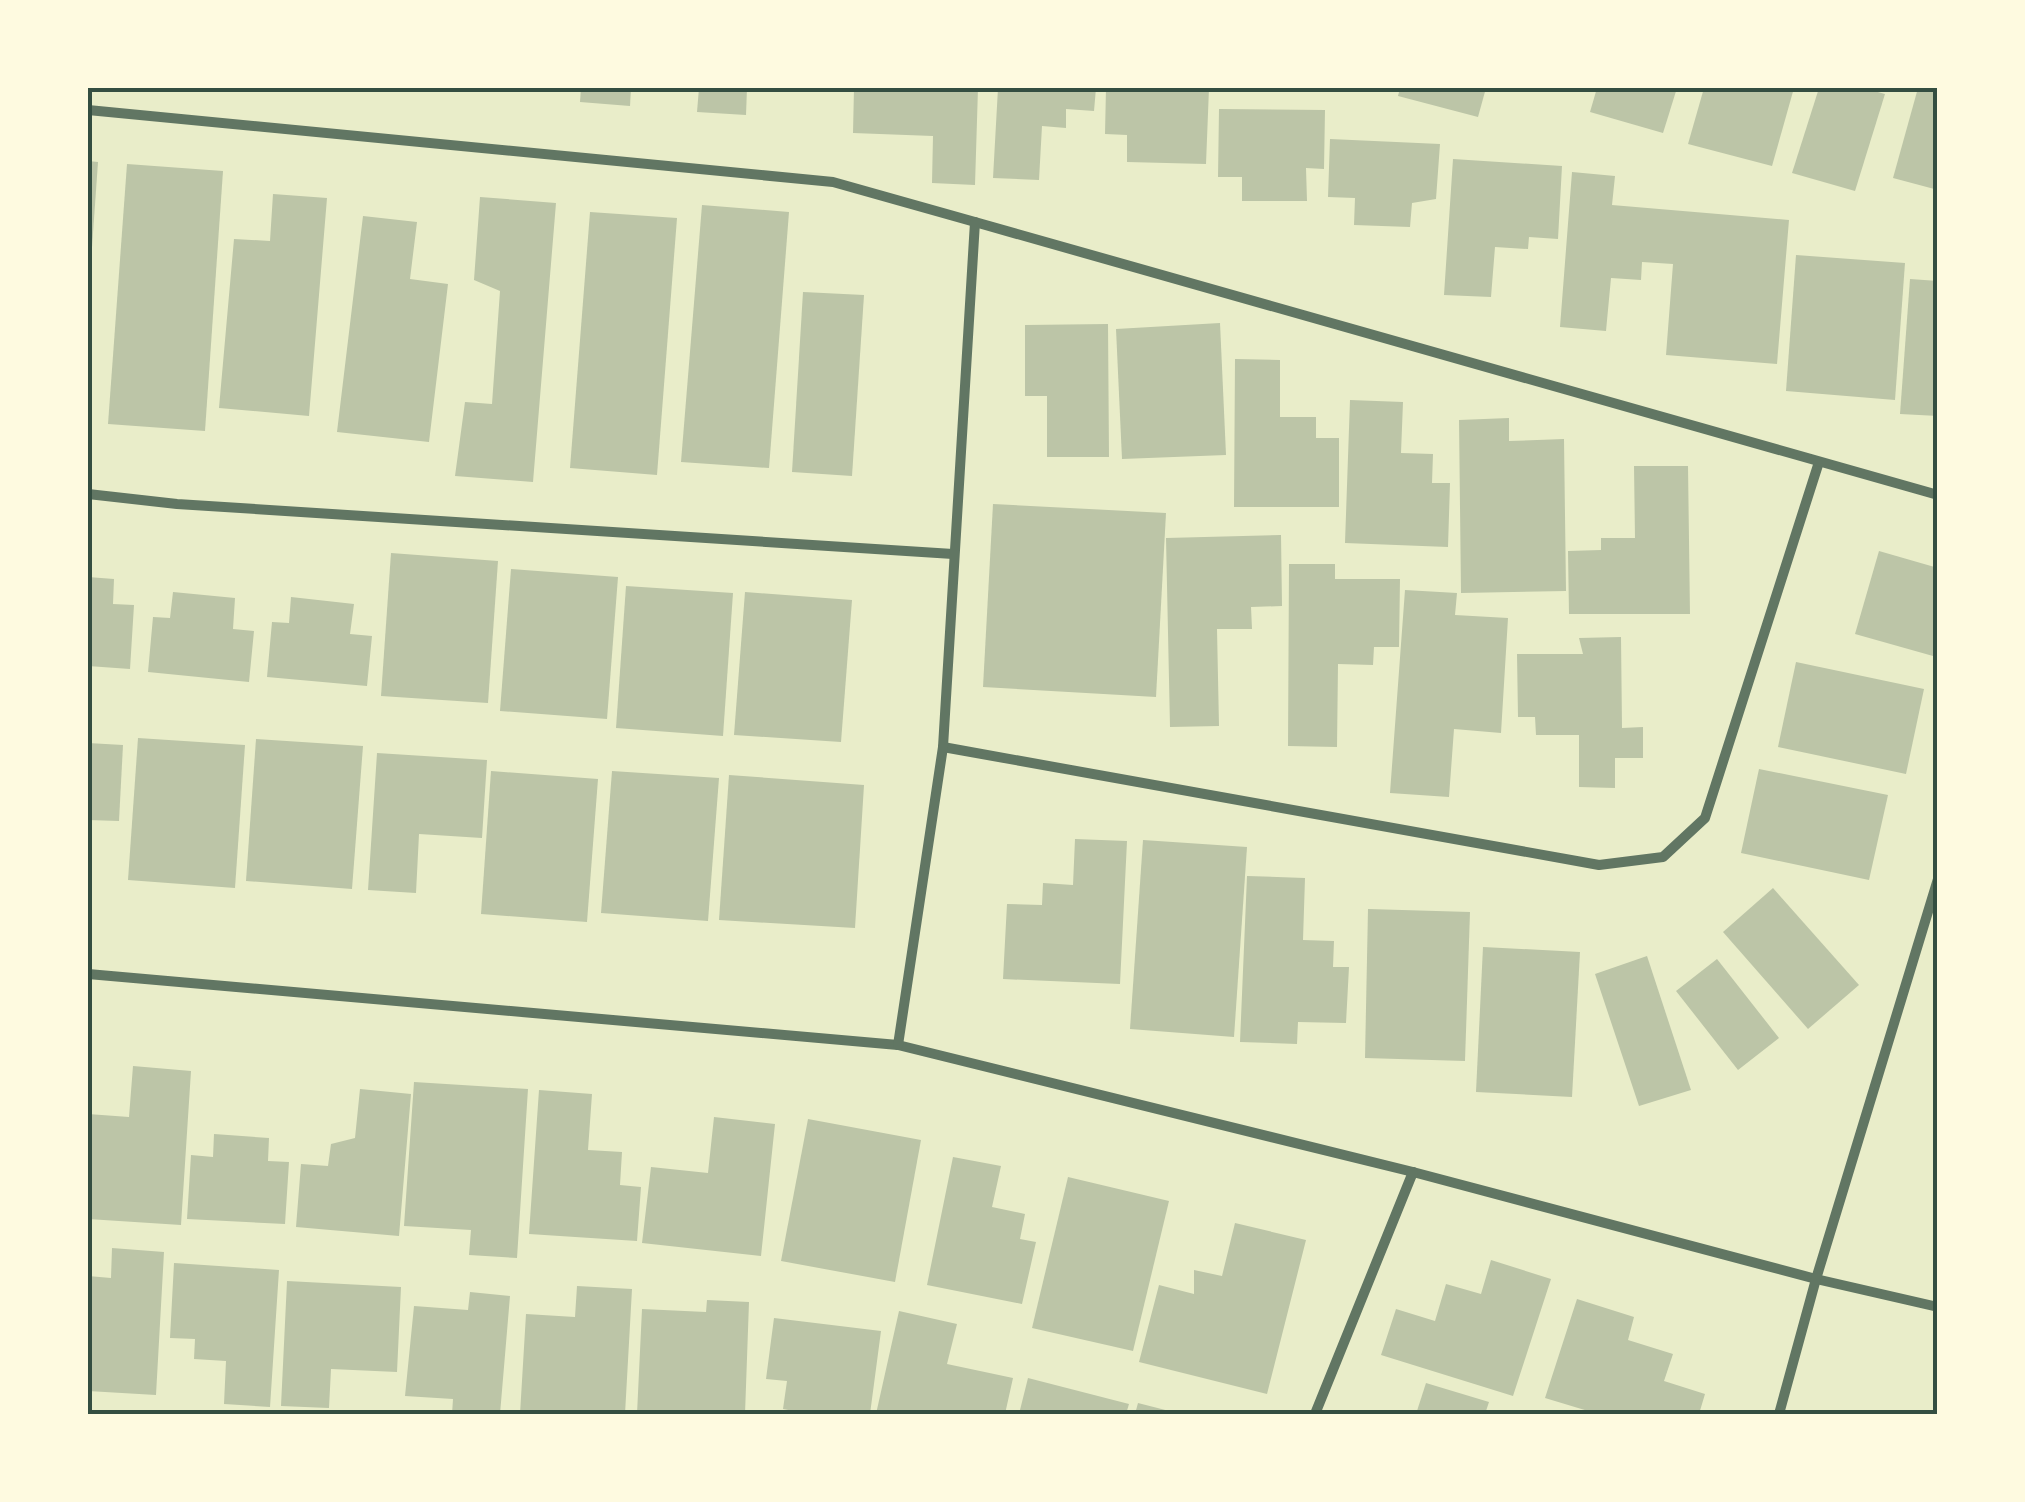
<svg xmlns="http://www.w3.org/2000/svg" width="2025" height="1502" viewBox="0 0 2025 1502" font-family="Merriweather,serif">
<rect width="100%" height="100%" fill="#e9edc9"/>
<g fill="#bcc5a7">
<polygon points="581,88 631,88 630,106 580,102"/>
<polygon points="699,88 747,88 746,115 697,112"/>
<polygon points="854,88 978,88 975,185 932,183 933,136 853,133"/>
<polygon points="998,88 1096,88 1094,111 1066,109 1066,128 1042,126 1039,180 993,178"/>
<polygon points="1106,88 1209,88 1206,164 1127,162 1127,135 1105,134"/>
<polygon points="1400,88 1486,88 1478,117 1398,96"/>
<polygon points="1597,88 1677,88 1663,133 1590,112"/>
<polygon points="1704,88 1794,88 1772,166 1688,144"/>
<polygon points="1819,88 1863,88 1885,94 1855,191 1792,173"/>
<polygon points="1918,88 1938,88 1938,190 1893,178"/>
<polygon points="1219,109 1325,110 1324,169 1306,168 1307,201 1242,201 1242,177 1218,177"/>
<polygon points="1330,139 1440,144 1436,199 1412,203 1410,227 1354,225 1355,198 1328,197"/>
<polygon points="1453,159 1562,166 1558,239 1529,237 1528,249 1495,247 1491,297 1444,295"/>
<polygon points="88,161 98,162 90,276 88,276"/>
<polygon points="127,164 223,171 205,431 108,424"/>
<polygon points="1572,172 1615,176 1612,205 1789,220 1777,364 1666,355 1673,264 1642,262 1641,280 1611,278 1606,331 1560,327"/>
<polygon points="273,194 327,198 309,416 219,408 234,239 270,241"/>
<polygon points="480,197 556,203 533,482 455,476 465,402 492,404 500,291 474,280"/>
<polygon points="702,205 789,212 769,468 681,462"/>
<polygon points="590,212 677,218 657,475 570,468"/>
<polygon points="363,216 417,222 410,279 448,284 429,442 337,432"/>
<polygon points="1796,255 1905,263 1895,400 1786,391"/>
<polygon points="1910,279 1938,281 1938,416 1900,414"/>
<polygon points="803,292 864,295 852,476 792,472"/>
<polygon points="1220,323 1226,455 1122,459 1116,329"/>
<polygon points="1108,324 1109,457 1047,457 1047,396 1025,396 1025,325"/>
<polygon points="1235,359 1280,360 1280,417 1316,417 1316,438 1339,438 1339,507 1234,507"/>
<polygon points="1350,400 1403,402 1401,453 1433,454 1432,483 1450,483 1448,547 1345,543"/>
<polygon points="1509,418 1509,441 1564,439 1566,591 1461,593 1459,420"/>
<polygon points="1634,466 1688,466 1690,614 1569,614 1568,551 1601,550 1601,538 1635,538"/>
<polygon points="993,504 1166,513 1156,697 983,687"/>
<polygon points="1281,535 1282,606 1251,607 1252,629 1217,629 1219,726 1170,727 1166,538"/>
<polygon points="1879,551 1938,568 1938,639 1933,656 1855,634"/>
<polygon points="391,553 498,561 488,703 381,696"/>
<polygon points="1289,564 1335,564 1335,579 1400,579 1399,647 1374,647 1373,665 1338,664 1337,747 1288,746"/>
<polygon points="511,569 618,577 607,719 500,711"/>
<polygon points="88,577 114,579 113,604 134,605 130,669 88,666"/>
<polygon points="626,586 733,593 723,736 616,728"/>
<polygon points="1405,590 1457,593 1455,615 1508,618 1501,733 1454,729 1449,797 1390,793"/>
<polygon points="173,592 235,598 233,629 254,631 249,682 148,672 153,617 170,618"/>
<polygon points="745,592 852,600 841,742 734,735"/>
<polygon points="291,597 354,604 350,634 372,636 367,686 267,677 272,622 289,623"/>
<polygon points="1621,637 1622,728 1643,727 1643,758 1615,758 1615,788 1579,787 1579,735 1536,735 1535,717 1518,717 1517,654 1583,654 1579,638"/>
<polygon points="1796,662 1924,689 1906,774 1778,747"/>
<polygon points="138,738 245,745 235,888 128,880"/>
<polygon points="256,739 363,746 352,889 246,881"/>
<polygon points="88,743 123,745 119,821 88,820"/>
<polygon points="377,753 487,760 482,838 419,834 416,893 368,890"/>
<polygon points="1759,769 1888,795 1869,880 1741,853"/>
<polygon points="491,771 598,779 587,922 481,914"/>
<polygon points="612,771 719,778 708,921 601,913"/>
<polygon points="729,775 864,785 855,928 719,920"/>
<polygon points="1075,839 1127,841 1120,984 1003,979 1007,904 1042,905 1043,883 1073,885"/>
<polygon points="1143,840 1247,847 1234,1037 1130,1029"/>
<polygon points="1247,876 1305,878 1303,940 1334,941 1333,967 1349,967 1346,1023 1298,1022 1297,1044 1240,1042"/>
<polygon points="1773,888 1859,985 1808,1029 1723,932"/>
<polygon points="1368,909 1470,912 1465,1061 1365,1058"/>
<polygon points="1483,947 1580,952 1572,1097 1476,1092"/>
<polygon points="1647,956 1691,1090 1639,1106 1595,974"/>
<polygon points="1717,959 1779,1038 1738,1070 1676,991"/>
<polygon points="133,1066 191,1071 181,1225 88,1219 88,1114 129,1117"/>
<polygon points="414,1082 528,1089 517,1258 469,1255 471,1230 404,1226"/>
<polygon points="360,1089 411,1094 399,1236 296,1227 301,1164 328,1166 331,1144 355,1138"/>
<polygon points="539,1090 592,1094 588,1150 622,1152 620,1185 641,1187 637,1241 529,1234"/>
<polygon points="714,1117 775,1124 761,1256 642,1243 651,1167 708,1173"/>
<polygon points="808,1119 921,1140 895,1282 781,1261"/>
<polygon points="214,1134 269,1138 268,1161 289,1162 285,1224 187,1219 191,1155 213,1157"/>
<polygon points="953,1157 1001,1166 992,1207 1025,1214 1020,1239 1036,1242 1022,1304 927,1285"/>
<polygon points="1068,1177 1169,1201 1133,1351 1032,1328"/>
<polygon points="1235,1223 1306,1240 1267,1394 1139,1362 1159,1285 1194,1294 1194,1270 1222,1276"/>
<polygon points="112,1248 164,1252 156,1395 88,1391 88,1276 111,1278"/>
<polygon points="1491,1260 1551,1279 1513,1396 1381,1355 1396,1309 1435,1321 1446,1284 1481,1294"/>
<polygon points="174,1263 279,1270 270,1407 224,1404 226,1361 194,1359 195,1339 170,1338"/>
<polygon points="287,1281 401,1287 397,1372 331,1369 329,1408 281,1406"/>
<polygon points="577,1286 632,1289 625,1414 520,1414 526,1314 575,1317"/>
<polygon points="470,1292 510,1296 500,1414 452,1414 453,1399 405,1396 414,1306 468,1310"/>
<polygon points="1577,1299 1634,1317 1628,1340 1673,1354 1664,1381 1705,1394 1699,1414 1598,1414 1545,1398"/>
<polygon points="707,1300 749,1302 745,1414 637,1414 642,1309 706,1312"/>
<polygon points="899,1311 957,1324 947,1364 1013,1378 1005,1414 876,1414"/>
<polygon points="774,1318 881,1331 870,1414 809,1414 783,1409 787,1381 766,1379"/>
<polygon points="1028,1378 1129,1404 1126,1414 1019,1414"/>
<polygon points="1426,1383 1489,1402 1485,1414 1416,1414"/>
<polygon points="1138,1403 1177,1413 1177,1414 1135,1414"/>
</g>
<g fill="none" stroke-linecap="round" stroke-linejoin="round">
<g stroke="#617663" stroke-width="10">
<polyline points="88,110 833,182 975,222"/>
<polyline points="88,494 177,504 953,554"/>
<polyline points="943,747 1599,865 1663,857 1705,818 1819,462"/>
<polyline points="88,974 898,1045 1413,1172 1816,1279 1938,1307"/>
<polyline points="898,1045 943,747 975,222 1938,495"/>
<polyline points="1315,1414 1413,1172"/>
<polyline points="1779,1414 1816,1279 1938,879"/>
</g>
</g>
<rect width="2025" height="1502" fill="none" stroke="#fefae0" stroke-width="180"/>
<rect x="90" y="90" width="1845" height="1322" fill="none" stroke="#344e41" stroke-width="4"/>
</svg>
